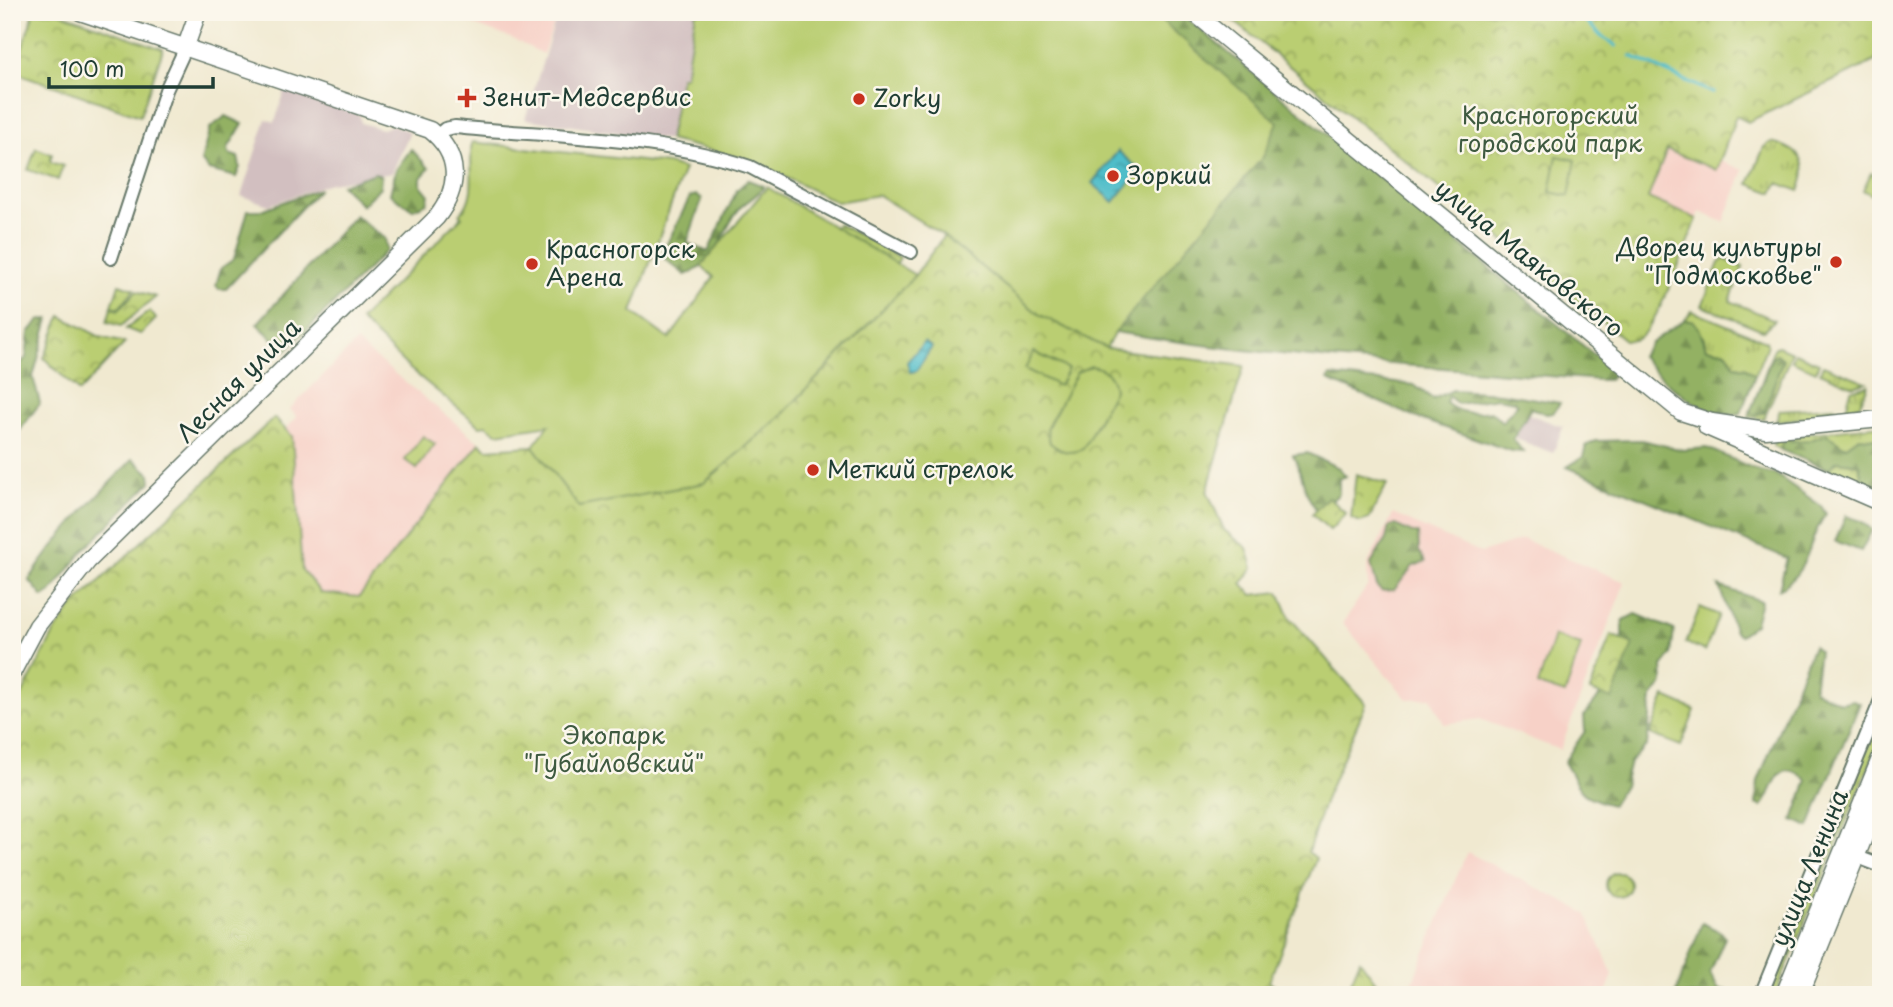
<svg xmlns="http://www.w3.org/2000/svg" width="1893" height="1007" viewBox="0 0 1893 1007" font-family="'Playpen Sans',sans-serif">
<defs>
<pattern id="grass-tufts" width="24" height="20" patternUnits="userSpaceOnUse" patternTransform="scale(1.75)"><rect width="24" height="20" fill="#bace72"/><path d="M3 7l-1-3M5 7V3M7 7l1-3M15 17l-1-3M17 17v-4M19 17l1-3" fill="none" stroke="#97a85e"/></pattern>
<pattern id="forest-firs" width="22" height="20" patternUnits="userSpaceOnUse" patternTransform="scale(1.75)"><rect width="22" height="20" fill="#93b164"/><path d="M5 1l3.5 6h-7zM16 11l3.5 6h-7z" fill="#779153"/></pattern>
<pattern id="park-crowns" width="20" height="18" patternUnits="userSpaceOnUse" patternTransform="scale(1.75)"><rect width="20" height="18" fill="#bace72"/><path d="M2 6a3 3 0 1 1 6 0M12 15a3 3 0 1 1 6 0" fill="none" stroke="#97a85e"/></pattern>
<pattern id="water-ripples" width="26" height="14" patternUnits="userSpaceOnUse" patternTransform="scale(1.75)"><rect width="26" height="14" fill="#50bdc9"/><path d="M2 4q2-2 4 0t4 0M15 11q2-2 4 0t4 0" fill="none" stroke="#429ba4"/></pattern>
</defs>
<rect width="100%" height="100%" fill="#fbf7ec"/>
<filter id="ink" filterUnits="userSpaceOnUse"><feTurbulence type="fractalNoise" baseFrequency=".0143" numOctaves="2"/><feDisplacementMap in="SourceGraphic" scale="14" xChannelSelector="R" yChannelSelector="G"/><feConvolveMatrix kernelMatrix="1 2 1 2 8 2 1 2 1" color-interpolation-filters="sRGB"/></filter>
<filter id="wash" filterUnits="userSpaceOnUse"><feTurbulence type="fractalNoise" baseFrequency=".00686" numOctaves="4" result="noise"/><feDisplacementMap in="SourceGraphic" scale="28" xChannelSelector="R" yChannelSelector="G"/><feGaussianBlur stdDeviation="1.57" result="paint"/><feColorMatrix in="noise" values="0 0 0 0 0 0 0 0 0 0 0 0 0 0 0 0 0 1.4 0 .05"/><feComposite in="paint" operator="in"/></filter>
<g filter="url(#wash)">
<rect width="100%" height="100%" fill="#f0e9d0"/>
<g fill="#f7d1c7">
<polygon points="438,12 558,12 543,54 511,38"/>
<polygon points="1667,150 1717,170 1720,161 1744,170 1724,222 1700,212 1697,219 1648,198"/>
<polygon points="356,342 480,443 359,597 321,593 302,570 286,429 297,417 290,409"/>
<polygon points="1393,514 1481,553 1523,539 1625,582 1560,750 1480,719 1444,724 1431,698 1407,699 1343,623 1368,585 1367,565"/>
<polygon points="1467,852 1586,913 1613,975 1605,995 1407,995"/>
</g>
<g fill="#d2bfc0">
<polygon points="558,12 696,12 685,76 682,76 669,140 525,119"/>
<polygon points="285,90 360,115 361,123 372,126 382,129 393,125 410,132 392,173 330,183 269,205 241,196 266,119 275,122"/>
<polygon points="1526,413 1563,427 1553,453 1516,439"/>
</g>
<g fill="url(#grass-tufts)" stroke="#6c8653" stroke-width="2">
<path d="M1771,142c29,7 40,20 28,49l-21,-8 -5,10 -24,-9 15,-37z"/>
<polygon points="1871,173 1881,176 1881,200 1863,190"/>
<polygon points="838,224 900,257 885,287 829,233"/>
<polygon points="1724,259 1743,267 1730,301 1775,320 1763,330 1702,306 1719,263"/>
<polygon points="1692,311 1766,341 1767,345 1755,375 1746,368 1735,366 1727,352 1706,348 1704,338 1692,320 1684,320"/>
<polygon points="1778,346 1792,352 1764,419 1749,417 1774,348"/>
<polygon points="1795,353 1819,363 1816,371 1792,361"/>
<polygon points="1823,365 1866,382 1853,386 1820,372"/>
<polygon points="1868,385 1860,404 1846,409 1851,390"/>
<polygon points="1834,407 1837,411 1834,414 1776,421 1780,410"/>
<polygon points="1881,425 1881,493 1773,446 1774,440 1779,437"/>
<polygon points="1881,713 1881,737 1775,995 1768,995"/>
</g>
<g fill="url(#forest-firs)" stroke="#59774c" stroke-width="2" fill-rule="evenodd">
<path d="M1130,12h49l424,350 8,7 1,7 -3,4h-9c-161,-13 -325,-21 -485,-48z"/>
<polygon points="226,116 243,124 228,148 229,154 238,157 240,167 236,177 209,170 201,161 210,128"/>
<polygon points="411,149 429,168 421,178 421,185 429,195 427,203 413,209 390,194 396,170"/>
<polygon points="375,173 381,176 380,187 362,205 341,185"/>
<path d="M748,180l16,6c-8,12 -17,14 -24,22 -21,24 -18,55 -55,67l-22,-18v-5l27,-55 6,-2 6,4 -15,44 21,9 29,-62z"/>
<polygon points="319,189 226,289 219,289 216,285 221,268 234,259 248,210 261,210"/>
<polygon points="355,215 385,239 387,250 286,351 257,324"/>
<polygon points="49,319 33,377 40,403 12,441 12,370 26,358 29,332 40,320"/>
<path d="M1684,320h8l7,8 7,20 21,4 8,14 11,2 9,7 -14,38c-33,10 -80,-33 -100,-57l10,-13z"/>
<polygon points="1777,354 1783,359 1764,413 1754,415 1750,412 1772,357"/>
<path d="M1330,376l84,9 19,14 20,-9 47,3 60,10 -7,10 -6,1 -16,-6 -18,31 10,13 -12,-1 -99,-35 -84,-36zM1448,396l10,8 40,-6 16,3 3,4 -15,17 -11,-11c-17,2 -31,4 -45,-8z"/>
<polygon points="1827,434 1845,447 1859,437 1881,439 1881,491 1862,482 1859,464 1837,461 1829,469 1781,450 1782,441 1810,440"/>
<path d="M1641,440l42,10 24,-2 52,23 16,3 46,32 5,8c-20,26 -14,56 -47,75l8,-31 -220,-91 16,-10 3,-11 10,-5z"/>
<path d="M1307,453l32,15 7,8 -7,3v15l-17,15h-6c-15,-20 -11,-33 -23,-54z"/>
<path d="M133,459l17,15 1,8 -67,68 -33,42 -8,5 -14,-17c30,-46 66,-82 104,-121z"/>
<polygon points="1846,516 1861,521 1872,530 1861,551 1835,541"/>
<polygon points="1395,525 1412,533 1418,533 1419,551 1425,562 1413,566 1394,590 1381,591 1377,587 1371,564 1386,539 1389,527"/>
<polygon points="1719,586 1761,601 1755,624 1740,635 1735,632"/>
<path d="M1636,614l38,16 -3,25 -9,12 1,17 -11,13 -5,48 -17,17 -6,24 -12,19c-39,-12 -28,-12 -48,-43l21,-31 -1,-15 18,-23 2,-25 19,-33v-15z"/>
<path d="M1813,646l6,5 -5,39 27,13 12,-3 7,3 -51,124 -16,-7 14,-40c-33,-29 -32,15 -45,26l-6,-2 2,-23z"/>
<polygon points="1702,923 1721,932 1725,937 1710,973 1718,989 1730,991 1732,995 1675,995"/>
</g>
<g fill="url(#park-crowns)" stroke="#6c8653" stroke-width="2">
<polygon points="34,12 58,12 163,49 140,116 14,72"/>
<path d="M1223,12h658v46l-133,64 -12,-6 -19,54 -50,-20 -19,48 49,21c-10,23 -40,110 -60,120 -4,2 -8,1 -12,1z"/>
<polygon points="36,148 52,154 50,162 63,166 58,180 28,170"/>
<polygon points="944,236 1040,315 1106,348 1244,366 1207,491 1224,530 1247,548 1253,568 1242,583 1252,595 1279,592 1290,618 1366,704 1326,797 1308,852 1316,858 1269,982 1289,995 193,995 177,984 164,995 12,995 12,714 54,633 73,606 274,418 292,436 302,570 321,593 359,597 480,443 487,449 533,446 579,507 780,417 915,275"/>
<polygon points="119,284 134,289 119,308 112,306"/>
<polygon points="136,291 156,297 121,326 107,322 111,308 119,310"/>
<polygon points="150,311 156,319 141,334 126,329"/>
<polygon points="61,316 100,337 125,343 79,392 44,358"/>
<polygon points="1356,474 1387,484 1369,519 1360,522 1351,518"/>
<polygon points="1328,497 1346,513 1330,530 1312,514"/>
<polygon points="1611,635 1633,644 1612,699 1590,691"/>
<polygon points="1665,697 1695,710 1681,746 1650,734"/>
<circle cx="1618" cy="885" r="12"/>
<polygon points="1360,960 1376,982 1358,994 1348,989"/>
</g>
<g fill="#bace72" stroke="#6c8653" stroke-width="2">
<polygon points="696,12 1152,12 1278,122 1263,157 1115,332 1106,348 1040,315 944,236 878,195 837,202 749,160 669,140 681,76 685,76"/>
<path d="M472,142l196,22 16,5 -52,143 37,27 45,-62 -13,-11 66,-79 148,88 -135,142 -76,66 -125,24 -46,-61 16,-21 -52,8 -11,-8 -6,1 -71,-58 -49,-48 102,-103 -2,-3c19,-19 8,-49 12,-72z"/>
<polygon points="1557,156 1576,160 1569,196 1550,192"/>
<polygon points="1034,352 1068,369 1059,386 1025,369"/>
<path d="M1091,366c14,2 22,10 23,24l-30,57c-12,9 -22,5 -34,-4l-3,-15 30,-56z"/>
<polygon points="423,436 435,444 417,469 405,460"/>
<polygon points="1700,607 1719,615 1705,651 1686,643"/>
<polygon points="1554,636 1581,645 1565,694 1538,685"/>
</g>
<g fill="url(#water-ripples)" stroke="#387d7e" stroke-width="2">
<polygon points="1118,151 1140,170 1114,202 1092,183"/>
<polygon points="924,342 932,347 916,371 910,372 907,362"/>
</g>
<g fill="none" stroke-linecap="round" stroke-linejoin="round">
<g stroke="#50bdc9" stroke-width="3.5">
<polyline points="1578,12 1601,36 1616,46"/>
<polyline points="1631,56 1713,93"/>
<polyline points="1041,995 1045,992"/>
</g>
</g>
</g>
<g filter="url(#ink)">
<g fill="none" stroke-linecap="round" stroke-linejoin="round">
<g stroke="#68796b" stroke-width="16">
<g id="street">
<path d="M437,136l8,-7 10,-2c97,10 202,9 295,40l161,85"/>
<polyline points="111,258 166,90 185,49"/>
<polyline points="1855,856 1881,866"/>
<polyline points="1761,995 1881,700"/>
</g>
</g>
<g stroke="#68796b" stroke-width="19">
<g id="secondary">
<polyline points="1193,12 1681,412 1712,422 1766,430 1881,419"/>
<polyline points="185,49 198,12"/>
<polyline points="1707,427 1881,503"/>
<path d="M12,673l25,-47 51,-65 349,-344c23,-30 24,-62 -7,-87l-350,-118"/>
</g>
</g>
<g stroke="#68796b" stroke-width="21">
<g id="primary">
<polyline points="1785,995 1881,759"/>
<polyline points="1799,995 1881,793"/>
</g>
</g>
<use href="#street" stroke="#fff" stroke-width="12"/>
<use href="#secondary" stroke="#fff" stroke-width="16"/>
<use href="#primary" stroke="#fff" stroke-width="18"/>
</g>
</g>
<g fill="#c8321e" stroke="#fbf7ec" stroke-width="2.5">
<path d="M463.5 87.5h7v7h7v7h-7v7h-7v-7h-7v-7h7z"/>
<circle cx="859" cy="99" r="7"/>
<circle cx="1113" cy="176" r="7"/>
<circle cx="1836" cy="262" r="7"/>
<circle cx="532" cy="264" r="7"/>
<circle cx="813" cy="470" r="7"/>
</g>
<g text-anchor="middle" stroke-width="5" stroke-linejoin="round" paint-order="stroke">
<g font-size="24" fill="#1f3d34" stroke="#fbf7ec" text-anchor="start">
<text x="483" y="106">Зенит-Медсервис</text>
<text x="873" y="107">Zorky</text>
<text x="1127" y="184">Зоркий</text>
<text x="1822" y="256" text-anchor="end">Дворец культуры<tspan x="1822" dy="28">"Подмосковье"</tspan></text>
<text x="546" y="258">Красногорск<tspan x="546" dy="28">Арена</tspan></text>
<text x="827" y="478">Меткий стрелок</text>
</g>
<g font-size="24" fill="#3e5a40" stroke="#fbf7ec">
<text x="1550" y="124">Красногорский<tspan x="1550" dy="28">городской парк</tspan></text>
<text x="614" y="744">Экопарк<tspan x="614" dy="28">"Губайловский"</tspan></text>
</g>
<g font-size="24" fill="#1f3d34" stroke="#fbf7ec">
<text transform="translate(1529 259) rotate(39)" y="8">улица Маяковского</text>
<text transform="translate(239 381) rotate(-45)" y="8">Лесная улица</text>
<text transform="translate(1810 868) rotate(-68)" y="8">улица Ленина</text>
</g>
</g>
<rect width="1893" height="1007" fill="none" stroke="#fbf7ec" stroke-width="42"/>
<path d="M49 77v10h164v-10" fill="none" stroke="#1f3d34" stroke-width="3.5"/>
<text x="60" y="77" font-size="21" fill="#1f3d34" stroke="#fbf7ec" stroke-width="5" paint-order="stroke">100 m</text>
</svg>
